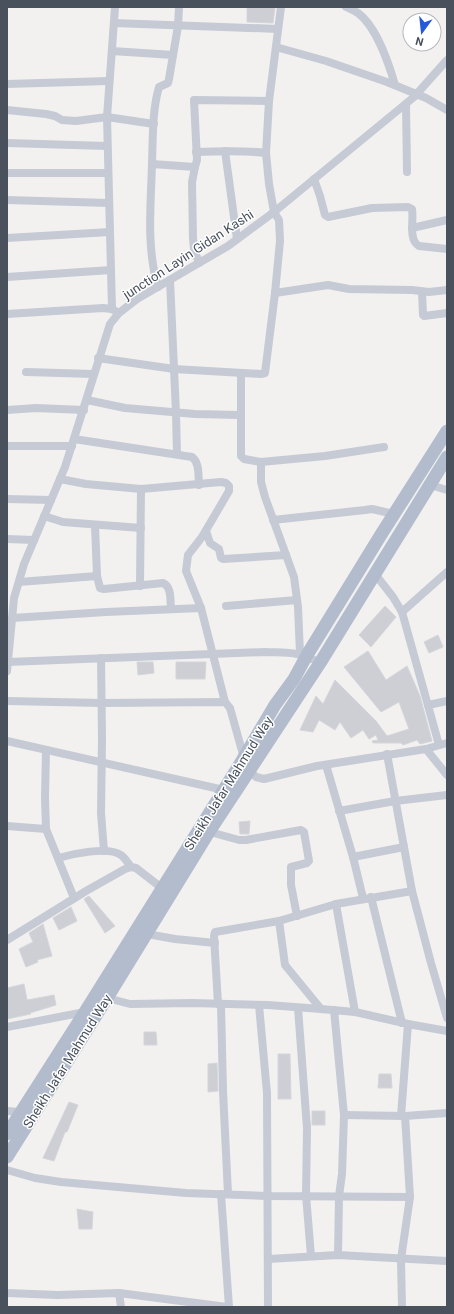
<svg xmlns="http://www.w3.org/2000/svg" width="454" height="1314" viewBox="0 0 454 1314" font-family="Roboto,sans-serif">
<rect width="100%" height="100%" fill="#f2f1f0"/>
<g fill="#cdcfd4" stroke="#d5d6db">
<polygon points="247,7 275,7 273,23 247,22"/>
<polygon points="385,606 396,617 371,647 359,635"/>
<polygon points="438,635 443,647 429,653 424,642"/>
<polygon points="368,651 386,680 407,666 420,696 432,741 420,744 417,740 403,745 401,743 373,743 372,741 378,740 376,735 369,739 363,730 351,738 340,722 335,730 319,720 313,732 300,730 316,696 323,704 335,680 376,721 387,736 409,729 399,702 381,712 344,667"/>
<polygon points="137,662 153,662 154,673 138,675"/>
<polygon points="176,662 206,662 205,679 176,679"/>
<polygon points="250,821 249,834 240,834 239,822"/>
<polygon points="89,896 115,926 105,933 84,899"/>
<polygon points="71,907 77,921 59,930 53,918"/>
<polygon points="43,924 52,956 37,960 38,962 26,967 19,949 33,942 29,933"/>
<polygon points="24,984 27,1000 54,995 56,1005 30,1013 31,1014 7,1019 7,988"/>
<polygon points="144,1032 156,1032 157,1045 144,1045"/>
<polygon points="278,1054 290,1054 291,1099 278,1099"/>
<polygon points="217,1063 218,1091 208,1092 208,1064"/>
<polygon points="379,1074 391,1074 392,1088 378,1088"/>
<polygon points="69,1102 78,1105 67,1132 65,1132 54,1161 43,1158"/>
<rect x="312" y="1111" width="13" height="14"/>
<polygon points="77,1209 93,1212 92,1229 79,1229"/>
</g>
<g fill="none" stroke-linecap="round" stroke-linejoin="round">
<g stroke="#c5cad4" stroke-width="8">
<path d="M346,7c4,2 8,3 12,6 18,13 31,51 37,72"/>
<polyline points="114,23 278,29"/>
<polyline points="276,47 326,61 387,82 426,98 447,110"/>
<polyline points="112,51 173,55"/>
<polyline points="7,84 109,81"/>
<polyline points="406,104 407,172"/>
<polyline points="7,110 46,114 55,116 62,120 76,121 107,117 154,124"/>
<polyline points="7,143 107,146"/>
<polyline points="225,151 237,239"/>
<path d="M196,152c23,-1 47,-2 70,1"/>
<polyline points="152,164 195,167 192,182 193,239 194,249 199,263"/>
<polyline points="195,167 197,160 194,100 269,101"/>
<polyline points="7,173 108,173"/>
<path d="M314,179l6,17 5,19 3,2 44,-9 36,-1 4,2c2,11 -4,31 7,37l28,3"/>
<polyline points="7,200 109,203"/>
<polyline points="412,228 447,220"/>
<polyline points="7,238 110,232"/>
<polyline points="7,277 111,270"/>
<polyline points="170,280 176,413 177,454"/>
<path d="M158,287c-12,-40 -7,-83 -6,-124 1,-25 0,-52 7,-76l9,-4 1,-4 9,-53 1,-19"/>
<polyline points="422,292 423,315 424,316 447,313"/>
<polyline points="275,293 328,285 349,289 412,290 429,292 447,290"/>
<polyline points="112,309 107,117 115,7"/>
<polyline points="7,314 103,308 112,309 117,312"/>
<polyline points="98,358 174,369 261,374 265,373 275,293 280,241 279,220 274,212 269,184 266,153 269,101 281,7"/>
<polyline points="26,372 93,374"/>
<polyline points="241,373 241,456 244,459 261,462 325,456 384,447"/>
<polyline points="87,400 125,408 195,414 240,415"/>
<polyline points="7,410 36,408 84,410"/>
<path d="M74,439l118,18c8,6 6,19 7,28"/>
<polyline points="7,446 72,446"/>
<polyline points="261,462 261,482 265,497 294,577 298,607 300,654"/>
<polyline points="60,479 86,484 141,489 221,482 226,483 229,486 229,491 202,537 188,555 186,571 201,608 225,702"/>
<polyline points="430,485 447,490"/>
<polyline points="7,499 51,500"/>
<polyline points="44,516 63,522 141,528"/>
<polyline points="273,520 365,510 372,509 394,514"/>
<path d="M95,525l2,51 3,12 4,1 59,-6c9,4 7,17 8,26"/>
<polyline points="206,531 210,543 219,549 221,558 223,559 286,555"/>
<polyline points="7,539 34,540"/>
<polyline points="375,574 393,597 402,612 439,745"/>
<polyline points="19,582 97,576"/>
<polyline points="140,586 141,489"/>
<polyline points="226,606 297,600"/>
<polyline points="402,612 447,572"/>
<polyline points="12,618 106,612 201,608"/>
<polyline points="101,658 102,739 101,813 104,851"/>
<path d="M8,662l257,-10c23,1 34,-1 55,11"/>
<polyline points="7,671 14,598 24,564 65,467 110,324 119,313 137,299 228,246 274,212 414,97 447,60"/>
<polyline points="7,701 102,703 225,702 230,708 244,758"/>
<polyline points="428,705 447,701"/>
<polyline points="7,741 224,790"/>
<polyline points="426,749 447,743"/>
<polyline points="46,750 45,798 46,829 74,898"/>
<polyline points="387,754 412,891 431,963 447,1018"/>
<polyline points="326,765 353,857 363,898"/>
<polyline points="250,771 256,777 264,779 317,766 426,749 447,775"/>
<polyline points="339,811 395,801 447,795"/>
<polyline points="7,826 46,829"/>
<polyline points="210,832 239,840 246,840 301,830 304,832 309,861 307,863 291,867 291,885 297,916"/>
<polyline points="353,857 404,847"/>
<path d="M58,858c14,-4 50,-12 63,-3 4,3 7,8 10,12"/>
<polyline points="371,897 402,1023"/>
<polyline points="336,904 355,1012"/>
<polyline points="279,921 285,965 321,1009"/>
<polyline points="147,934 175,939 215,943"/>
<polyline points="7,940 86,891 125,869 131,867 136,868 163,889"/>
<polyline points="107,998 130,1004 192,1003 268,1005 321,1009 355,1012 408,1024 447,1031"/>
<polyline points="218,1004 214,936 215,932 279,921 336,904 412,891"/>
<polyline points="221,1004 223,1091 228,1194"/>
<polyline points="259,1005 267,1093 268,1307"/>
<polyline points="298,1008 307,1128 306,1195 311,1256"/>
<polyline points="334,1010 344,1115 342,1174 339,1196 338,1255"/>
<polyline points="7,1027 85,1012"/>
<polyline points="7,1111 20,1112"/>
<polyline points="344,1115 405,1116 447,1113"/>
<polyline points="401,1116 408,1024"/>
<polyline points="7,1170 35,1178 61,1182 186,1193 267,1196 410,1197"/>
<polyline points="221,1194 229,1307"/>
<polyline points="268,1259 338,1255 447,1261"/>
<polyline points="7,1293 58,1295 119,1293 227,1307"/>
<polyline points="119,1293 121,1307"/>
<polyline points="402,1307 401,1259 410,1197 405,1116"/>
</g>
<g stroke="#b2bccd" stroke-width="13">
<polyline points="7,1134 85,1012 240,764 275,705 294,679 307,655 382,533 447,431"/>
<polyline points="7,1157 107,998 207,835 320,663 447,457"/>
</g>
</g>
<g text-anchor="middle" stroke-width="3" stroke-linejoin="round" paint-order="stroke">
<g font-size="13" fill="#49515d" stroke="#fff">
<text transform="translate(188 254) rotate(-33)" y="5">junction Layin Gidan Kashi</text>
<text transform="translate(228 783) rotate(-58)" y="5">Sheikh Jafar Mahmud Way</text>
<text transform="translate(67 1061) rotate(-58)" y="5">Sheikh Jafar Mahmud Way</text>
</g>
</g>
<rect width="454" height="1314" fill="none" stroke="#49515d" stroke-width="16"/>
<g transform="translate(422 32) rotate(195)"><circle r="19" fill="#ffffff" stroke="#b6b9be"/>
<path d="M0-3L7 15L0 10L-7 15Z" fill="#2459d9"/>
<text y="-6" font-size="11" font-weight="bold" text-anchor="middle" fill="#49515d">N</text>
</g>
</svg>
